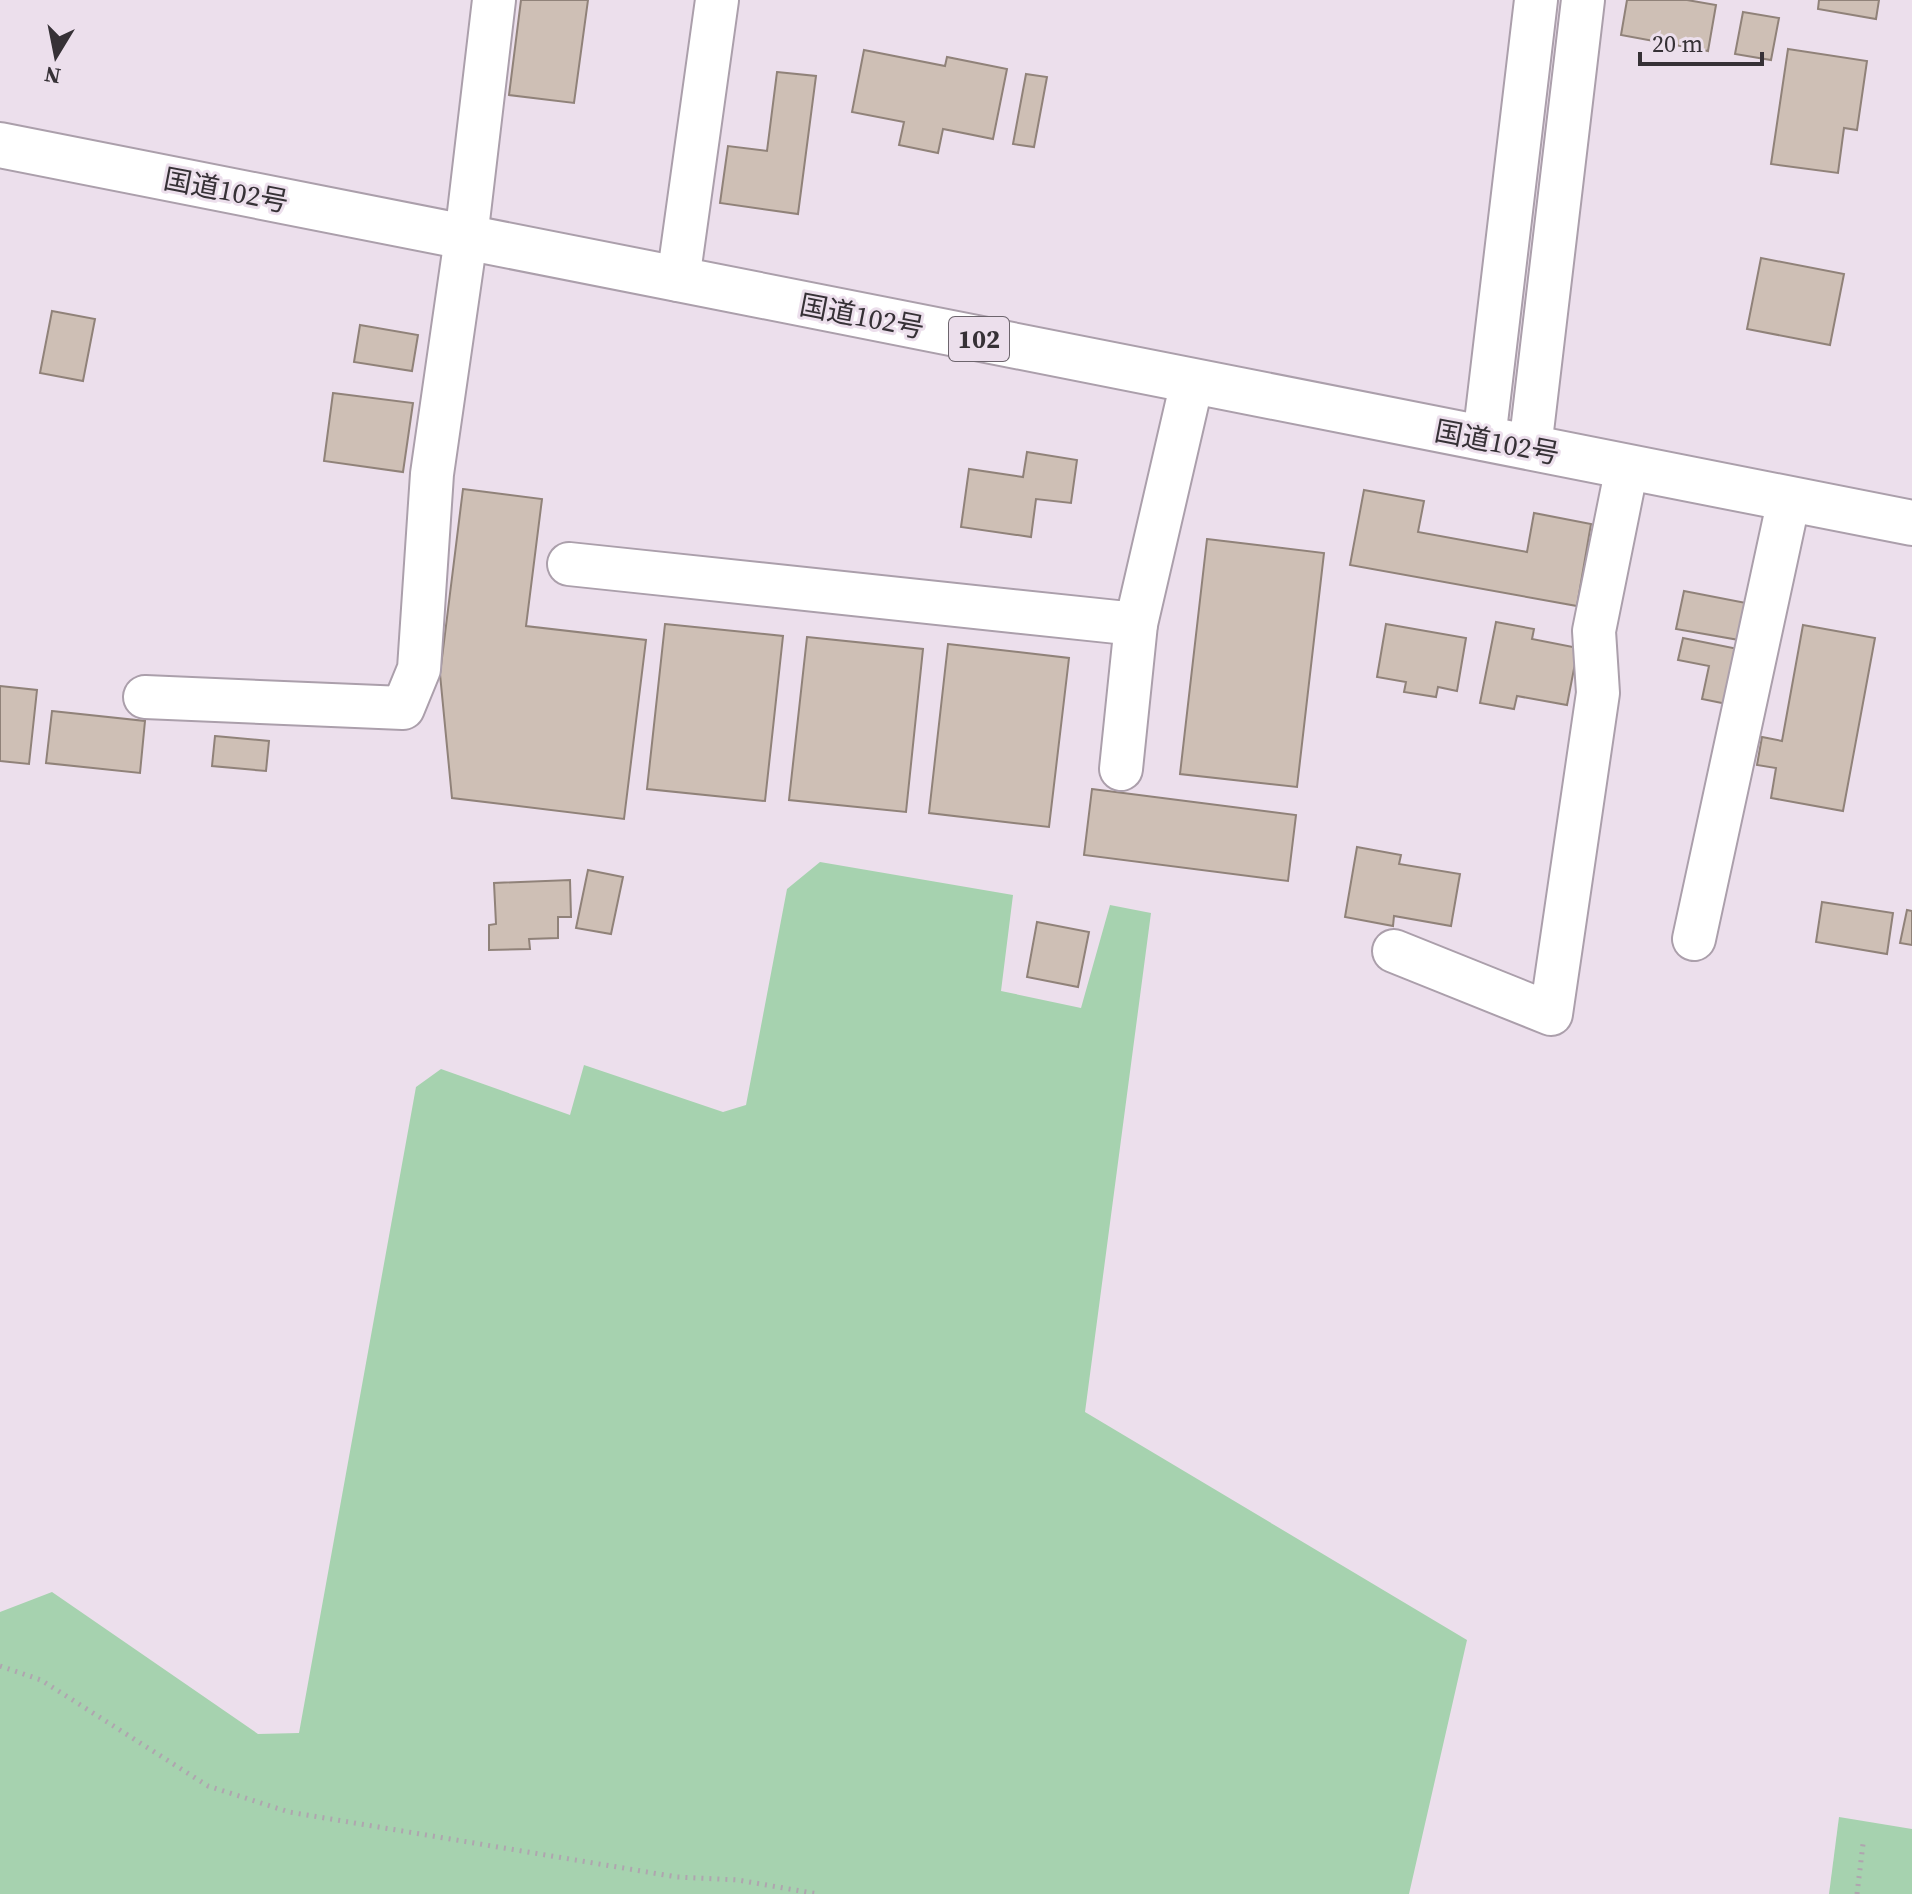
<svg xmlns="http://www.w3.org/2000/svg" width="1912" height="1894" viewBox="0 0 1912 1894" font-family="'Source Serif 4','Noto Sans JP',serif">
<rect width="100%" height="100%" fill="#ecdfec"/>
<g fill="#a6d2af">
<polygon points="820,862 1013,895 1001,991 1081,1008 1110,905 1151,913 1085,1412 1467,1640 1409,1894 0,1894 0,1612 52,1592 258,1734 299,1733 416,1087 441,1069 570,1115 584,1065 723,1112 746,1105 787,889"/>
<polygon points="1839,1817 1912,1829 1912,1894 1829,1894"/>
</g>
<g fill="#cebfb5" stroke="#908279" stroke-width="2">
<polygon points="521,0 588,0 574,103 509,95"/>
<polygon points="1627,0 1687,0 1716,5 1708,51 1621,35"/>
<polygon points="1819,0 1879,0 1876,19 1818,9"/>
<polygon points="1743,12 1779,18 1771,60 1735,54"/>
<polygon points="1788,49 1867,61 1857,130 1844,128 1838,173 1771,164"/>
<polygon points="864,50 945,66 947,57 1007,69 993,139 943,129 938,153 899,145 904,122 852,112"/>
<polygon points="777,72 816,76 798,214 720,203 728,146 767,151"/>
<polygon points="1026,74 1047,77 1034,147 1013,144"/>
<polygon points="1761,258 1844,274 1830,345 1747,329"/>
<polygon points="52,311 95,319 83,381 40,373"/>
<polygon points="360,325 418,335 412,371 354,362"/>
<polygon points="333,393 413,403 403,472 324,461"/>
<polygon points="1027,452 1077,460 1071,503 1036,499 1031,537 961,527 969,469 1023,477"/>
<polygon points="463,489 542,499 526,626 646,640 624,819 452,798 440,674"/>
<polygon points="1364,490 1424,501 1418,532 1527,552 1534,513 1591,524 1577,606 1350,565"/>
<polygon points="1207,539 1324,553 1297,787 1180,774"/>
<polygon points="1684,591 1746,603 1739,640 1676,629"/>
<polygon points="1496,622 1534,629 1532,639 1578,648 1567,705 1517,696 1514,709 1480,703"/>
<polygon points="665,624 783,636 765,801 647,789"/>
<polygon points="1386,624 1466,638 1457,691 1438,687 1436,697 1404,692 1406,682 1377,677"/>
<polygon points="1803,625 1875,638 1843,811 1771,798 1776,768 1757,765 1762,737 1782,741"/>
<polygon points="807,637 923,649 906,812 789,800"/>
<polygon points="1683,638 1738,649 1727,704 1702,699 1709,666 1678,660"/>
<polygon points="948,644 1069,658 1049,827 929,813"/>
<polygon points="0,686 37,690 29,764 0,761"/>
<polygon points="52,711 145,721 140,773 46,763"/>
<polygon points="215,736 269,741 266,771 212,766"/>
<polygon points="1092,789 1296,815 1288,881 1084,855"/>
<polygon points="1357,847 1401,855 1399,864 1460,874 1451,926 1394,916 1393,926 1345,917"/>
<polygon points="588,870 623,877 611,934 576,928"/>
<polygon points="570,880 571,917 558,917 558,938 529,939 530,949 489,950 489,925 496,924 494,883"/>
<polygon points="1822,902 1893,913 1887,954 1816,942"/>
<polygon points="1907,910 1912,911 1912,945 1900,943"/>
<polygon points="1037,922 1089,932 1078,987 1027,977"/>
</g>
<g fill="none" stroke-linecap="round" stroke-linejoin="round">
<g stroke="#ab9fab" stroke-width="46">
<g id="minor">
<polyline points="678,280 717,0"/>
<polyline points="1484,439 1536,0"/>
<polyline points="1530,448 1583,0"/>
<polyline points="569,564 1136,624 1192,382"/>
<polyline points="145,697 403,708 419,669 432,474 466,238 494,0"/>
<polyline points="1121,769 1136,624"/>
<polyline points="1694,939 1789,499"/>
<polyline points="1394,951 1551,1014 1598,693 1594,631 1627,467"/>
</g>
</g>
<g stroke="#ab9fab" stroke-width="48">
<polyline id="highway" points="0,145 1912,523"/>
</g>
<g stroke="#afa5af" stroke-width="5" stroke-dasharray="2 6" stroke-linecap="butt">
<polyline points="0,1666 41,1680 208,1786 289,1812 677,1877 738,1880 818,1894"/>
<polyline points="1857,1894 1863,1844"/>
</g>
<use href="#minor" stroke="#fff" stroke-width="42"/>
<use href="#highway" stroke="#fff" stroke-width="44"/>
</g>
<g text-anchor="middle" stroke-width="6" stroke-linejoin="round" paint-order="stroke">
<rect fill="#ecdfec" stroke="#6d656d" stroke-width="2" x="949" y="317" width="60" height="44" rx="6"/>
<g font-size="26" font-weight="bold" fill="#363136">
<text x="979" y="348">102</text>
</g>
<g font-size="28" fill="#363136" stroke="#ecdfec">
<text transform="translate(226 190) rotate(11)" y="10">国道102号</text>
<text transform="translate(862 316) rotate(11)" y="10">国道102号</text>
<text transform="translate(1497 442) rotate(11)" y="10">国道102号</text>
</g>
</g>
<g transform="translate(56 56) rotate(190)" stroke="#ecdfec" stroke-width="6" paint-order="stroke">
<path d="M0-6L14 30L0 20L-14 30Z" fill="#363136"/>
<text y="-12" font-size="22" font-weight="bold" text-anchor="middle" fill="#363136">N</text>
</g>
<path d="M1640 52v12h122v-12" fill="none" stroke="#363136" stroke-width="4"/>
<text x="1652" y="52" font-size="24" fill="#363136" stroke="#ecdfec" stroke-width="6" paint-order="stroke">20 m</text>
</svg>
